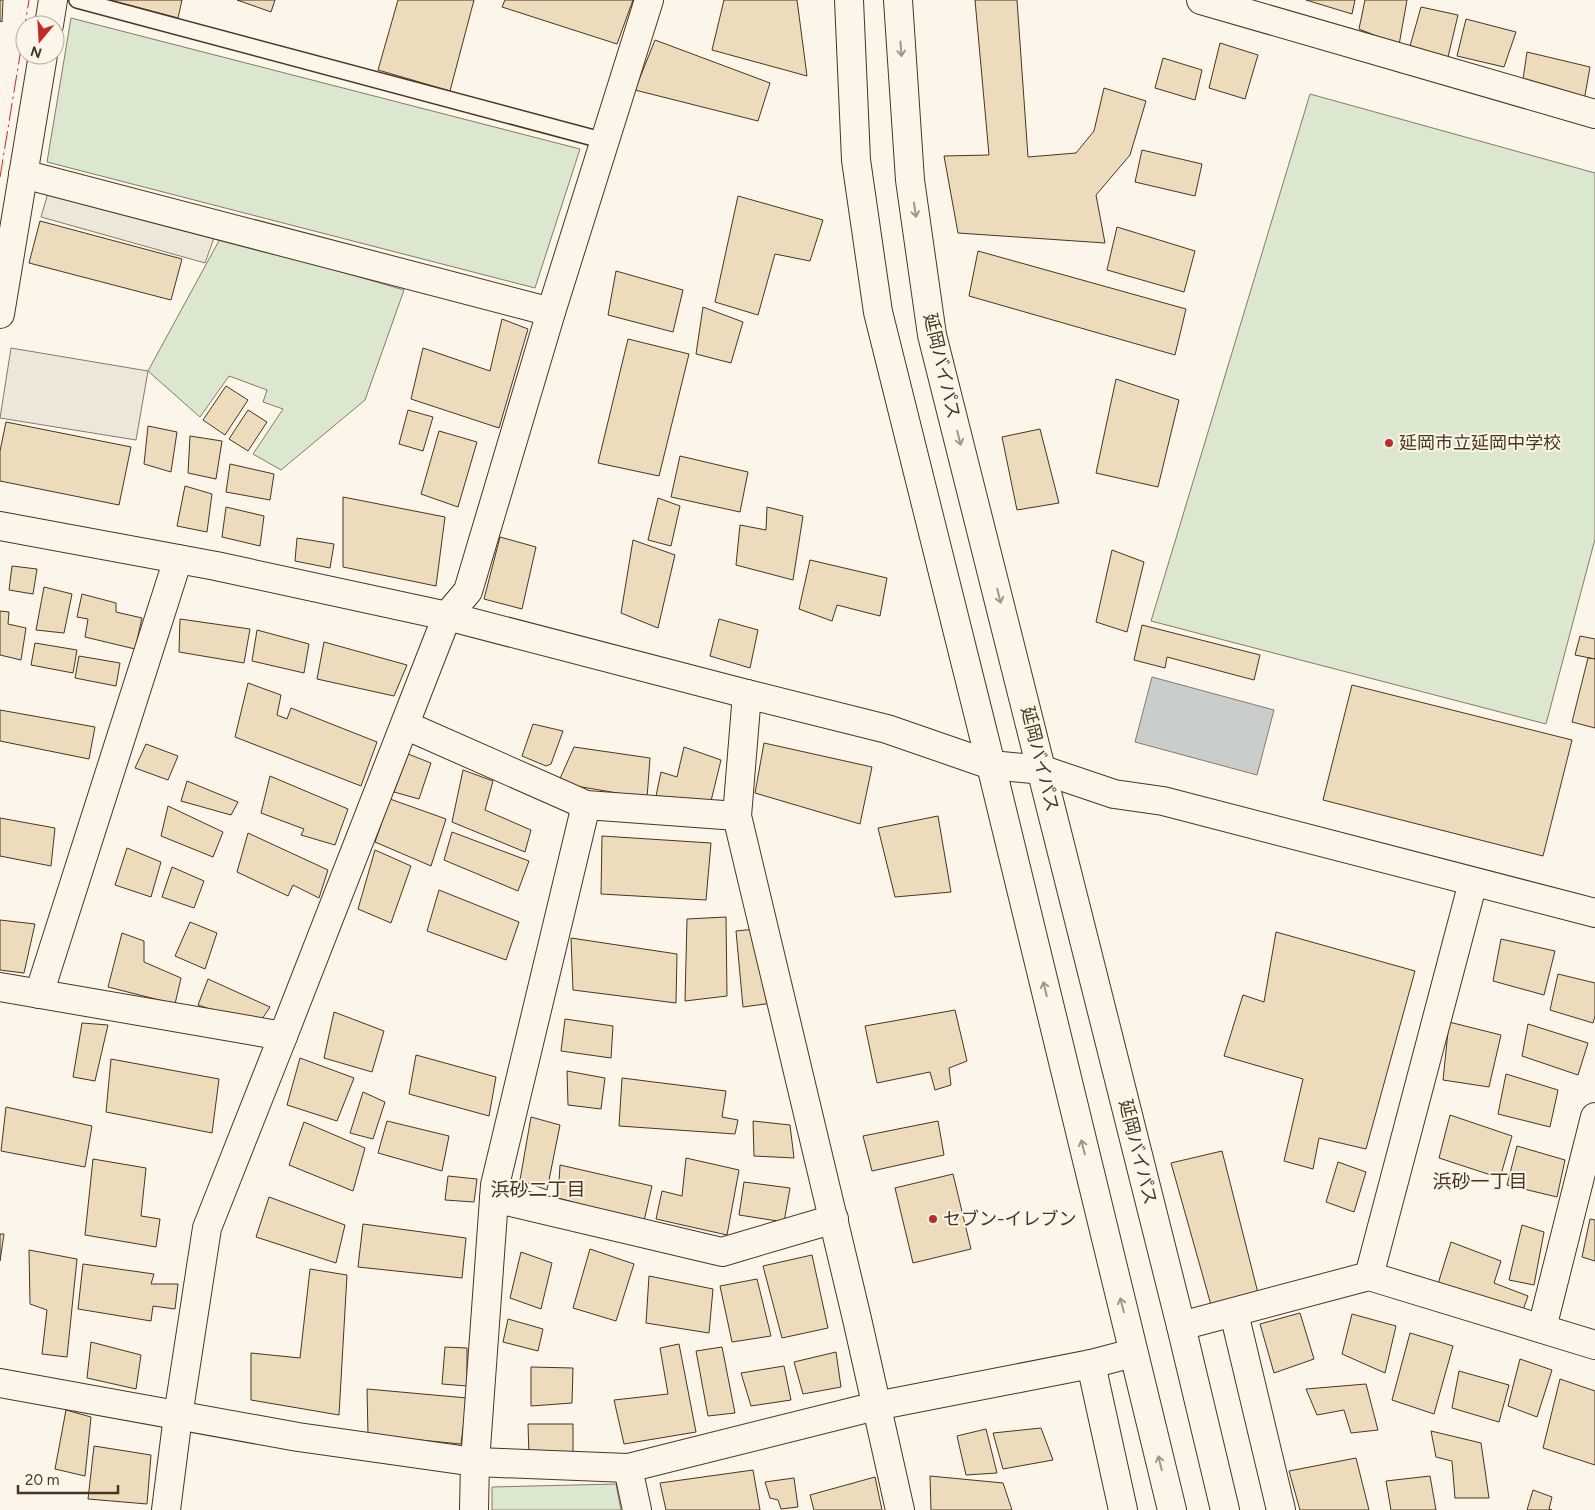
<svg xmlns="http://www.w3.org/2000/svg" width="1595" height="1510" viewBox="0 0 1595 1510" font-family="Figtree,'Noto Sans JP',sans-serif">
<rect width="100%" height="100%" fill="#fbf6e9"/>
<g fill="#dce7d0" stroke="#887966">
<polygon points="71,18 580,149 535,288 47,162"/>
<polygon points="1310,94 1595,173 1595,539 1546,724 1151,621"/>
<polygon points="221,237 404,290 365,400 281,470 253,454 283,409 263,402 267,390 229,376 200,417 148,371"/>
<polygon points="616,1484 621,1510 492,1510 492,1487"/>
</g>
<g fill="#ede7d9" stroke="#887966">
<polygon points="48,193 214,238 205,263 41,217"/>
<polygon points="11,348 148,371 136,440 0,418"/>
</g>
<polygon fill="#c9cecd" stroke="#887966" points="1152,677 1274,710 1257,775 1135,742"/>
<g fill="#ecdcbc" stroke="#4a3520">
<polygon points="0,0 3,0 2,22 0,21"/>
<polygon points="110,0 182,0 178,18"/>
<polygon points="237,0 275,0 271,12"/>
<polygon points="398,0 474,0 450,91 378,70"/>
<polygon points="505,0 633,0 617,44 502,7"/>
<polygon points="724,0 797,0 807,76 712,50"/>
<polygon points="975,0 1017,0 1028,157 1076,153 1094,131 1104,88 1146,101 1130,155 1096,195 1105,243 958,233 944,156 989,155"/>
<polygon points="1306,0 1355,0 1352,14"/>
<polygon points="1365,0 1407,0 1399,45 1359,29"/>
<polygon points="1421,7 1458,15 1448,57 1410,46"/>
<polygon points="1466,19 1516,32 1504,67 1457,56"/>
<polygon points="655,40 770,83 758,121 635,90"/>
<polygon points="1220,43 1258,55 1245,99 1209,88"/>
<polygon points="1527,52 1590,67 1584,101 1522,86"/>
<polygon points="1163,58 1202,70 1195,100 1155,88"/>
<polygon points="1142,150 1202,164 1195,196 1135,182"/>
<polygon points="738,196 823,220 810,261 775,254 758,315 715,302"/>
<polygon points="40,221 182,259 171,300 29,263"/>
<polygon points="1117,227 1195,251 1184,292 1107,270"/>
<polygon points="978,251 1186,309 1175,355 969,296"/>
<polygon points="616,271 683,290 673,332 608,315"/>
<polygon points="703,307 743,322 731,363 696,354"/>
<polygon points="502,319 528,329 499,428 411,399 423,348 490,371"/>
<polygon points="628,339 689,354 659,476 598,463"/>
<polygon points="1116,379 1179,400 1158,487 1096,473"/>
<polygon points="226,386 248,400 225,435 203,420"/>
<polygon points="248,410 267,422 248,451 229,439"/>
<polygon points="408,410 433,417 423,451 399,444"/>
<polygon points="6,422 131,447 119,505 0,481 0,451"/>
<polygon points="148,426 177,432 171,472 144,464"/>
<polygon points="1040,429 1059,503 1017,510 1002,437"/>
<polygon points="439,431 477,442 458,507 421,494"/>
<polygon points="190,436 222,441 216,479 188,473"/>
<polygon points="680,456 748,472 740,512 671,497"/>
<polygon points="230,464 274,474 270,500 226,492"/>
<polygon points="185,486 212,494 207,532 177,526"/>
<polygon points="343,497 445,517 436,586 343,567"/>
<polygon points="658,498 680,506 671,546 648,540"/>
<polygon points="226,507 264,516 260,546 222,537"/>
<polygon points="767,507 803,516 793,580 736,565 740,525 766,530"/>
<polygon points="500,537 536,547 522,609 484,599"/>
<polygon points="297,538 334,544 330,568 295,561"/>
<polygon points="633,540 675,555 658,628 621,613"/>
<polygon points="1112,550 1144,562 1127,632 1096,622"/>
<polygon points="810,560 887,578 880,616 837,605 832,621 799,609"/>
<polygon points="12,566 37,569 33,594 9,590"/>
<polygon points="44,587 72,594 64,633 36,630"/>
<polygon points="82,594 116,603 116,612 142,618 135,649 85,637 88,619 77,617"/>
<polygon points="0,611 9,612 8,624 26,628 21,660 0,655"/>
<polygon points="180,619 250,629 244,663 179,652"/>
<polygon points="719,619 758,630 750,668 710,656"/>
<polygon points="1142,625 1260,655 1254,680 1167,657 1165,668 1134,660"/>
<polygon points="257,630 309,644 304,673 252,661"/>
<polygon points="1580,636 1595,639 1595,659 1575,655"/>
<polygon points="324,642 407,665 394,696 317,679"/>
<polygon points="35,643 77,650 73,673 31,665"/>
<polygon points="79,656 120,663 116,686 75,678"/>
<polygon points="1588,658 1595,659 1595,728 1572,722"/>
<polygon points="248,683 281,695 277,715 287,719 291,708 377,742 361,786 235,737"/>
<polygon points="1352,685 1572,740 1543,856 1323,800"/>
<polygon points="0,710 95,727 89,759 0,741"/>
<polygon points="533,724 563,731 551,764 546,766 522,756"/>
<polygon points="764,743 872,767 860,824 755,793"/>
<polygon points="146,744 178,756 168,780 135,768"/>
<polygon points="574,747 650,758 647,798 558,783"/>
<polygon points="684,747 721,760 711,801 656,796 661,772 677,777"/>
<polygon points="408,754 431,763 419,799 394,792"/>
<polygon points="463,770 493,781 485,810 531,830 525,852 452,822"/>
<polygon points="270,776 348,809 335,845 301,835 304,829 261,813"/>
<polygon points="187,781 238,802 231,815 181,801"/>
<polygon points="390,799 446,819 431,866 375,842"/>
<polygon points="168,806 223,832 213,857 161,836"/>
<polygon points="938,816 951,892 895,897 878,828"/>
<polygon points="0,818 55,828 51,866 0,856"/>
<polygon points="452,832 529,861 518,891 444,860"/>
<polygon points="248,833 328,870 319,898 293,885 288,896 237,872"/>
<polygon points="602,836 711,843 706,900 601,894"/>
<polygon points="127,848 161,862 151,897 115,885"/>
<polygon points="375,850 411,866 391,923 358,909"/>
<polygon points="172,867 204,881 194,908 162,897"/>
<polygon points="439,890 519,922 506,960 427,931"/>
<polygon points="726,917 727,996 685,1001 687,919"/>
<polygon points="0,920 35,924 24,973 0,970"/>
<polygon points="190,922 217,933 205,969 175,956"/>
<polygon points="756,929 772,1003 743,1007 736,931"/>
<polygon points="1276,932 1415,971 1366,1149 1319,1138 1313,1169 1284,1161 1303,1079 1224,1056 1243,995 1264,1002"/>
<polygon points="122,933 144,941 144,962 181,978 175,1004 108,987"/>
<polygon points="571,938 677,954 676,1003 573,990"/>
<polygon points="1501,939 1555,951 1544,995 1493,981"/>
<polygon points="1558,974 1595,983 1595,1016 1593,1023 1550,1010"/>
<polygon points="208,979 270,1007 258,1025 198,1005"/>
<polygon points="955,1010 967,1061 949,1068 951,1085 935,1090 930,1072 877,1083 865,1026"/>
<polygon points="334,1012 384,1031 372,1072 324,1058"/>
<polygon points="565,1019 613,1026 611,1058 561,1051"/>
<polygon points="1449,1022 1501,1035 1489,1087 1443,1080"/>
<polygon points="82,1023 108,1025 95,1081 73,1077"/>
<polygon points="1528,1024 1588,1043 1578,1075 1522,1056"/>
<polygon points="416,1055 496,1077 489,1116 409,1094"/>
<polygon points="300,1058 354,1078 337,1121 287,1105"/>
<polygon points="111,1059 219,1079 212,1133 106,1112"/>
<polygon points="567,1071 605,1078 601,1109 568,1105"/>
<polygon points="1506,1074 1558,1090 1550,1127 1498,1114"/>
<polygon points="622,1078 726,1091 722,1117 738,1120 735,1134 619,1126"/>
<polygon points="363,1092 385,1102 373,1139 350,1133"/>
<polygon points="6,1107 92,1126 85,1167 1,1151"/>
<polygon points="1450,1115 1512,1136 1500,1178 1439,1158"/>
<polygon points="531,1117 560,1125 547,1190 520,1180"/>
<polygon points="387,1121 449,1136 442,1171 378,1153"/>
<polygon points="753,1121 790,1125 794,1158 754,1156"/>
<polygon points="938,1121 944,1155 872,1171 863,1136"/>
<polygon points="304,1122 365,1148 353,1191 289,1165"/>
<polygon points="1517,1146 1565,1160 1557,1197 1507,1185"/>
<polygon points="1222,1151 1258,1293 1211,1305 1171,1163"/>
<polygon points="686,1158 739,1170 727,1235 656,1219 662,1191 682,1196"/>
<polygon points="93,1159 146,1168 141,1216 160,1219 156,1247 85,1235"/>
<polygon points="1338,1162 1366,1172 1354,1212 1326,1202"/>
<polygon points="560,1165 652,1186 644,1221 558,1198"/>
<polygon points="953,1174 971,1249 913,1263 895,1188"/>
<polygon points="448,1176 477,1179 474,1202 445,1200"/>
<polygon points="744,1182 790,1188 784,1222 739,1215"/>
<polygon points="269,1197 345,1225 336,1263 256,1237"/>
<polygon points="1590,1219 1595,1220 1595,1261 1582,1257"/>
<polygon points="363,1224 466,1238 462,1278 358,1267"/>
<polygon points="1522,1225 1544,1232 1534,1285 1509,1280"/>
<polygon points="0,1234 4,1234 0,1261"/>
<polygon points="1451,1242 1501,1261 1494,1283 1528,1296 1522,1313 1437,1287"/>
<polygon points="590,1249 634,1264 616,1321 573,1308"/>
<polygon points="29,1250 77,1259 67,1357 42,1354 47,1310 30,1304"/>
<polygon points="521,1252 552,1263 541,1309 510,1298"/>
<polygon points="812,1255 828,1328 782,1338 763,1266"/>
<polygon points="83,1264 154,1274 151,1284 178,1284 175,1309 153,1306 151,1321 78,1309"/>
<polygon points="310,1269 347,1275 339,1415 251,1400 251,1353 300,1358"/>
<polygon points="649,1276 713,1289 709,1333 646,1323"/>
<polygon points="757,1279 771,1336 732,1342 720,1286"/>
<polygon points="1300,1313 1314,1359 1274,1373 1260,1324"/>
<polygon points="1352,1314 1396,1326 1385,1373 1342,1354"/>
<polygon points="508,1319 543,1329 538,1351 503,1342"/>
<polygon points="1410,1333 1453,1346 1434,1414 1392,1400"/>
<polygon points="91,1342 141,1355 136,1389 87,1378"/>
<polygon points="679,1344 696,1432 624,1444 614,1400 668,1394 660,1348"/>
<polygon points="445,1347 467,1348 467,1386 442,1384"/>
<polygon points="722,1347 735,1413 708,1416 696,1351"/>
<polygon points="836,1352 841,1387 803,1394 794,1362"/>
<polygon points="1520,1359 1552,1370 1537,1417 1508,1406"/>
<polygon points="784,1366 791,1400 751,1406 741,1373"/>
<polygon points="531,1367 573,1368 572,1403 531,1406"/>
<polygon points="1459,1371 1509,1385 1499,1422 1452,1408"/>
<polygon points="1560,1379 1595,1391 1595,1465 1543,1448"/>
<polygon points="1366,1384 1378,1430 1351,1433 1344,1410 1317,1415 1306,1389"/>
<polygon points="367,1389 467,1398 461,1444 368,1435"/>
<polygon points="66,1410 91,1417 85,1476 55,1469"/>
<polygon points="528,1424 573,1424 573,1457 529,1456"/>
<polygon points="1041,1428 1053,1460 1003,1469 993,1433"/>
<polygon points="986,1429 997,1473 966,1475 957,1436"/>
<polygon points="1431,1431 1481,1443 1489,1498 1455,1498 1452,1461 1436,1457"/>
<polygon points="94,1446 151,1455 147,1504 88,1499"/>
<polygon points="1356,1458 1369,1510 1300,1510 1289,1471"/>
<polygon points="753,1470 760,1510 666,1510 660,1483"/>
<polygon points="930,1476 1003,1483 1012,1510 931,1510"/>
<polygon points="1430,1476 1436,1510 1391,1510 1386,1481"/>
<polygon points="875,1477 882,1510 814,1510 810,1495"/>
<polygon points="794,1478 798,1507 781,1509 778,1500 770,1498 765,1482"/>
<polygon points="1533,1490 1552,1497 1549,1509 1552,1510 1527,1510"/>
</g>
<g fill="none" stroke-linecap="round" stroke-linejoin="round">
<g stroke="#4a3520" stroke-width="18">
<polyline id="service" points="77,0 605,141"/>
</g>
<g stroke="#4a3520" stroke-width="30">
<g id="minor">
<polyline points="1201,0 1595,114"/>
<polyline points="49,25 53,0"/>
<polyline points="23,174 551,312"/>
<polyline points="0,314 43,55"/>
<polyline points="747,694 737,816 857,1319 900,1510"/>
<polyline points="405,725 586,805 737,816"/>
<polyline points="0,987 283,1036"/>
<polyline points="39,994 178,559"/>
<polyline points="494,1198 722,1252 834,1219"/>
<polyline points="1369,1276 1473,882"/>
<polyline points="1234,1313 1281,1510"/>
<polyline points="1181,1326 1369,1276 1595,1345"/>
<polyline points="1542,1328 1595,1117"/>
<polyline points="1091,1364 1123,1510"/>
<polyline points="0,1383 298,1437 475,1462 628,1468 876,1406 1091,1364 1133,1353"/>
<polyline points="628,1468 637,1510"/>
<polyline points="166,1510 178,1416 207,1228 283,1036 447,616 468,591 551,312 649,0"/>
<polyline points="474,1510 475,1462 495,1185 586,805"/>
</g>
</g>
<g stroke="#4a3520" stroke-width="30">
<polyline id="tertiary" points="0,526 216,566 447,616 747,694 887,729 991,765 1043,770 1114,794 1163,801 1595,913"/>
</g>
<g stroke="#4a3520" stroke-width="30">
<g id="trunk">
<polyline points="849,0 856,160 878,312 991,765 1172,1510"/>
<polyline points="898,0 910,180 932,335 1181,1326 1225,1510"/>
</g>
</g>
<use href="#service" stroke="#fbf6e9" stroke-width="15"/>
<use href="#minor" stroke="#fbf6e9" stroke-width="28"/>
<use href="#tertiary" stroke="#fbf6e9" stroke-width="28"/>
<use href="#trunk" stroke="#fbf6e9" stroke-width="28"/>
<polyline stroke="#c62828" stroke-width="1" stroke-dasharray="18 4 2.5 4" stroke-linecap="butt" points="0,177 29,0"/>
</g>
<defs><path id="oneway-shaft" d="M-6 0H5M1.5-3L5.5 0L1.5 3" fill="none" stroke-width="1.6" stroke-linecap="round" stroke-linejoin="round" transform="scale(1.25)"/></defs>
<g stroke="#a29684">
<use href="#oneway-shaft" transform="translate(901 49) rotate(86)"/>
<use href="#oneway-shaft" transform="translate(915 210) rotate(82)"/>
<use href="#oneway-shaft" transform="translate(959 438) rotate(76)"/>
<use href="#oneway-shaft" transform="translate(999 596) rotate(76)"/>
<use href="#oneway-shaft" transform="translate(1045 989) rotate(-104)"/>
<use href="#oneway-shaft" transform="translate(1083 1147) rotate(-104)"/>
<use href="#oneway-shaft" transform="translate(1122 1305) rotate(-104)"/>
<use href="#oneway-shaft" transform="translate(1160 1463) rotate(-104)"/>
</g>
<g fill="#c62828" stroke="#fbf6e9" stroke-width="2">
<circle cx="1389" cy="443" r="5"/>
<circle cx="933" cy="1219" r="5"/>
</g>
<g text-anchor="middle" stroke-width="4" stroke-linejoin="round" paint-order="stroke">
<g font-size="18" fill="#4a3520" stroke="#fbf6e9">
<text transform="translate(942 366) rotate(77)" y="6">延岡バイパス</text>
<text transform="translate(1040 759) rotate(76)" y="6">延岡バイパス</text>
<text transform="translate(1138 1152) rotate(76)" y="6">延岡バイパス</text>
</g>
<g font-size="18" fill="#4a3520" stroke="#fbf6e9" text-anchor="start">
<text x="1399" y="449">延岡市立延岡中学校</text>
<text x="943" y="1225">セブン-イレブン</text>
</g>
<g font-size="19" fill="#4a3520" stroke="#fbf6e9">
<text x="1480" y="1188">浜砂一丁目</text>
<text x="538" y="1196">浜砂二丁目</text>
</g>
</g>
<g transform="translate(40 40) rotate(198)"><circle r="24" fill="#fbf6e9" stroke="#b4a999"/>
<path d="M0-4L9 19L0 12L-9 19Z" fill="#c62828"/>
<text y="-8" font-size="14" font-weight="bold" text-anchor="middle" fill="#4a3520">N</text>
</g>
<path d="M18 1485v8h100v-8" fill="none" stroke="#4a3520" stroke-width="2.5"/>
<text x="25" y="1485" font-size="15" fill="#4a3520" stroke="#fbf6e9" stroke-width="4" paint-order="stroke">20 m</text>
</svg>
